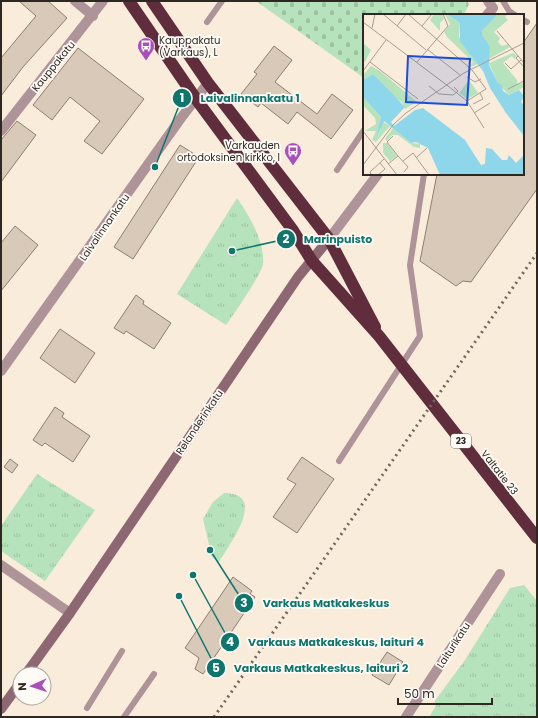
<svg xmlns="http://www.w3.org/2000/svg" width="538" height="718" viewBox="0 0 538 718" font-family="Poppins,sans-serif">
<defs>
<pattern id="grass-tufts" width="24" height="20" patternUnits="userSpaceOnUse"><rect width="24" height="20" fill="#b6e3bb"/><path d="M3 7l-1-3M5 7V3M7 7l1-3M15 17l-1-3M17 17v-4M19 17l1-3" fill="none" stroke="#9dc3a0"/></pattern>
<pattern id="cemetery-stones" width="16" height="16" patternUnits="userSpaceOnUse"><rect width="16" height="16" fill="#b6e3bb"/><path d="M2 7V4a2 2 0 0 1 4 0v3zM10 15v-3a2 2 0 0 1 4 0v3z" fill="#9dc3a0"/></pattern>
</defs>
<rect width="100%" height="100%" fill="#faecda"/>
<g fill="url(#grass-tufts)">
<path d="M237,198c12,17 28,44 26,66 -2,11 -29,50 -37,61l-49,-31z"/>
<polygon points="37,474 95,510 45,581 1,551 1,526"/>
<path d="M224,493c45,0 5,52 -5,69l-7,-5 -9,-38 10,-17z"/>
<polygon points="524,585 537,601 537,717 429,717 437,704 434,702 465,660 510,588"/>
</g>
<polygon fill="url(#cemetery-stones)" points="256,1 467,1 469,4 464,15 364,15 364,78"/>
<g fill="#d8c9b8" stroke="#8d7f6f">
<polygon points="19,1 48,1 67,18 23,67 1,96 1,58 36,16"/>
<polygon points="537,23 537,189 471,282 463,281 456,286 420,261 437,174 523,174 523,43"/>
<polygon points="274,46 292,60 275,82 317,114 332,94 353,110 331,139 297,112 288,124 261,103 258,107 241,94 257,74 254,72"/>
<polygon points="78,48 144,99 102,154 84,141 100,121 70,97 52,120 33,105"/>
<polygon points="17,121 36,135 1,182 1,140"/>
<polygon points="180,145 199,157 133,259 114,247"/>
<polygon points="15,226 38,245 1,291 1,243"/>
<polygon points="136,295 144,301 143,304 171,323 154,349 126,331 124,334 114,328"/>
<polygon points="60,329 95,353 75,383 40,358"/>
<polygon points="55,407 64,413 62,417 90,436 73,462 45,443 42,446 33,440"/>
<polygon points="302,457 334,479 297,533 273,517 296,484 287,479"/>
<polygon points="10,459 18,465 12,473 4,467"/>
<polygon points="233,577 252,591 250,594 255,597 203,674 195,669 199,658 185,648"/>
<polygon points="387,652 403,662 389,685 372,675"/>
</g>
<g fill="none" stroke-linecap="round" stroke-linejoin="round">
<g stroke="#ae9399" stroke-width="6">
<polyline points="503,1 509,11 515,15"/>
<polyline points="523,20 527,22"/>
<polyline points="207,22 222,1"/>
<polyline points="337,170 364,130"/>
<polyline points="339,461 420,336 410,265 424,174"/>
<polyline points="87,708 122,651"/>
<polyline points="124,717 154,674"/>
</g>
<g stroke="#ae9399" stroke-width="10">
<polyline points="75,1 93,16"/>
<polyline points="487,15 493,8 488,1"/>
<polyline points="1,131 103,1"/>
<polyline points="329,239 378,174"/>
<polyline points="1,371 181,118 208,83"/>
<polyline points="1,565 70,613"/>
<polyline points="406,717 500,574"/>
</g>
<g stroke="#8d6771" stroke-width="10">
<polyline points="26,674 70,613 298,277 329,239"/>
<polyline points="1,709 20,683"/>
</g>
<g stroke="#602d3d" stroke-width="12">
<polyline points="129,1 196,99 292,229 312,261 379,336 537,538"/>
<polyline points="152,1 208,83 329,239 375,327"/>
</g>
<polyline stroke="#70685d" stroke-width="3" stroke-dasharray="2 4" stroke-linecap="butt" points="214,717 537,253"/>
</g>
<defs>
<g id="bus-pin" transform="scale(0.9)"><path d="M0 17L-7.5 6A9.5 9.5 0 1 1 7.5 6Z" fill="#ac4eb7" stroke="#fefbf7"/><path d="M-5-6H5V4H4V6H2V4H-2V6H-4V4H-5ZM-3.5-4V0h7V-4ZM-3.5 1.2v1.5H-2V1.2ZM2 1.2v1.5H3.5V1.2Z" fill="#fff"/></g>
</defs>
<g fill-rule="evenodd">
<use href="#bus-pin" x="146" y="46"/>
<use href="#bus-pin" x="293" y="151"/>
</g>
<g text-anchor="middle" stroke-width="3.5" stroke-linejoin="round" paint-order="stroke">
<rect fill="#fefbf7" stroke="#6c6761" stroke-width="1" x="451" y="434" width="20" height="14" rx="3"/>
<g font-size="9" font-weight="bold" fill="#2d2821">
<text x="461" y="444">23</text>
</g>
<g font-size="10" fill="#2d2821" stroke="#fefbf7" text-anchor="start">
<text x="159" y="44">Kauppakatu<tspan x="159" dy="12">(Varkaus), L</tspan></text>
<text x="280" y="149" text-anchor="end">Varkauden<tspan x="280" dy="12">ortodoksinen kirkko, I</tspan></text>
</g>
<g font-size="10" fill="#2d2821" stroke="#fefbf7">
<text transform="translate(53 66) rotate(-51)" y="4">Kauppakatu</text>
<text transform="translate(104 227) rotate(-55)" y="4">Laivalinnankatu</text>
<text transform="translate(199 422) rotate(-56)" y="4">Relanderinkatu</text>
<text transform="translate(500 472) rotate(52)" y="4">Valtatie 23</text>
<text transform="translate(453 645) rotate(-57)" y="4">Laiturikatu</text>
</g>
</g>
<g transform="translate(363 14)">
<rect width="161" height="161" fill="#faecda"/>
<path d="M71,0h8l2,5 -4,4v8l-10,-11zM82,0l15,9 -1,14 19,27 -8,3 3,-5 -26,-25 -3,-5 6,-8zM135,0h10l-3,3 3,3 -14,12 6,6 -2,4 4,4 6,-2 2,3 -21,12 1,-13 -8,-11v-4zM150,39l4,3 -3,3 -2,-3 -9,7 14,17v4l7,-1v4l-15,8 -11,-12 -9,-20zM8,52l9,5 37,31 -12,7 -3,-7 -10,-6 -19,-22 -10,6v-5zM0,83l18,20 -4,22 6,-17 7,4 -14,16 -4,-2 4,-9h-11l11,-7 -1,-6 -12,-13z" fill="#b6e3bb"/>
<path d="M0,29l8,7 -6,12 -2,-2zM30,114l18,15 9,1v4l-6,-1 -16,-12h-6l-5,6 -2,-2zM20,129h4l10,13 -7,5 -7,-8z" fill="#b6e3bb"/>
<path d="M106,66l9,13 -11,6 -8,-6z" fill="#b6e3bb"/>
<path d="M83,0h52l-16,17v4l8,11 -1,19 9,18 4,2 1,6 6,4 10,-5 5,6 -3,6 3,3v31l-18,-23 -16,-25 -7,-17 -23,-30v-18zM10,60l32,33 -14,15 3,4 21,-16 8,-2 42,32 16,25 4,-1 1,-16 6,1 10,11h5l2,-5 7,8 8,-8v20h-84l-12,-27 -12,-6 -5,1 -27,-22 -8,18 5,-22 -18,-20v-17z" fill="#8ed6e9"/>
<path fill="none" stroke="#a89e90" stroke-width="1" d="M20,0l43,36M45,0l64,56 14,19 -19,12 -19,-15M0,8l85,64M34,12l9,-12M59,12l10,-12M9,14l3,-14M134,17l27,32M64,35l33,26M155,42l-2,2 8,9M7,48l48,37M54,48l31,-36 -5,-12M142,49l6,6 10,-9M0,57l23,-31M104,63l8,5 6,-3M66,72l10,8 14,1 5,-4 -4,-4M145,75l16,-8M104,87l17,27M110,90l10,-5 -3,-6M111,99l16,-10M0,117l34,44M30,122l-6,6 11,14M53,144l11,-10M40,147l10,-8 16,22M25,150l10,-8 10,11 -4,5M0,151l30,-40 13,-12 58,-40 60,-30M8,161l-1,-3 14,-13M15,161l7,-6 -5,-6"/>
<path fill="#1d4ed8" fill-opacity="0.15" stroke="#1d4ed8" stroke-width="2" d="M45,42l62,3 -3,46 -61,-3z"/>
<rect width="161" height="161" fill="none" stroke="#2d2821" stroke-width="2"/>
</g>
<path fill="none" stroke="#0f766e" stroke-width="1.5" d="M155 167L182 98M232 251L286 239M210 550L244 603M193 575L230 642M179 596L216 668"/>
<g fill="#0f766e" stroke="#fefbf7" stroke-width="1.5">
<circle cx="155" cy="167" r="4"/>
<circle cx="232" cy="251" r="4"/>
<circle cx="210" cy="550" r="4"/>
<circle cx="193" cy="575" r="4"/>
<circle cx="179" cy="596" r="4"/>
<circle cx="182" cy="98" r="10"/>
<circle cx="286" cy="239" r="10"/>
<circle cx="244" cy="603" r="10"/>
<circle cx="230" cy="642" r="10"/>
<circle cx="216" cy="668" r="10"/>
</g>
<g font-size="12" text-anchor="middle" font-weight="bold" fill="#fff">
<text x="182" y="102">1</text>
<text x="286" y="243">2</text>
<text x="244" y="607">3</text>
<text x="230" y="646">4</text>
<text x="216" y="672">5</text>
</g>
<g font-size="11" text-anchor="middle" font-weight="bold" fill="#0f766e" stroke="#fefbf7" stroke-width="3.5" stroke-linejoin="round" paint-order="stroke">
<text x="250" y="102">Laivalinnankatu 1</text>
<text x="338" y="243">Marinpuisto</text>
<text x="326" y="607">Varkaus Matkakeskus</text>
<text x="336" y="646">Varkaus Matkakeskus, laituri 4</text>
<text x="321" y="672">Varkaus Matkakeskus, laituri 2</text>
</g>
<rect width="538" height="718" fill="none" stroke="#2d2821" stroke-width="4"/>
<g transform="translate(32 686) rotate(267)"><circle r="19" fill="#fefbf7" stroke="#aaa7a1"/>
<path d="M0-3L7 15L0 10L-7 15Z" fill="#ac4eb7"/>
<text y="-6" font-size="11" font-weight="bold" text-anchor="middle" fill="#2d2821">N</text>
</g>
<path d="M398 698v6h94v-6" fill="none" stroke="#2d2821" stroke-width="2"/>
<text x="404" y="698" font-size="12" fill="#2d2821" stroke="#fefbf7" stroke-width="3" paint-order="stroke">50 m</text>
</svg>
